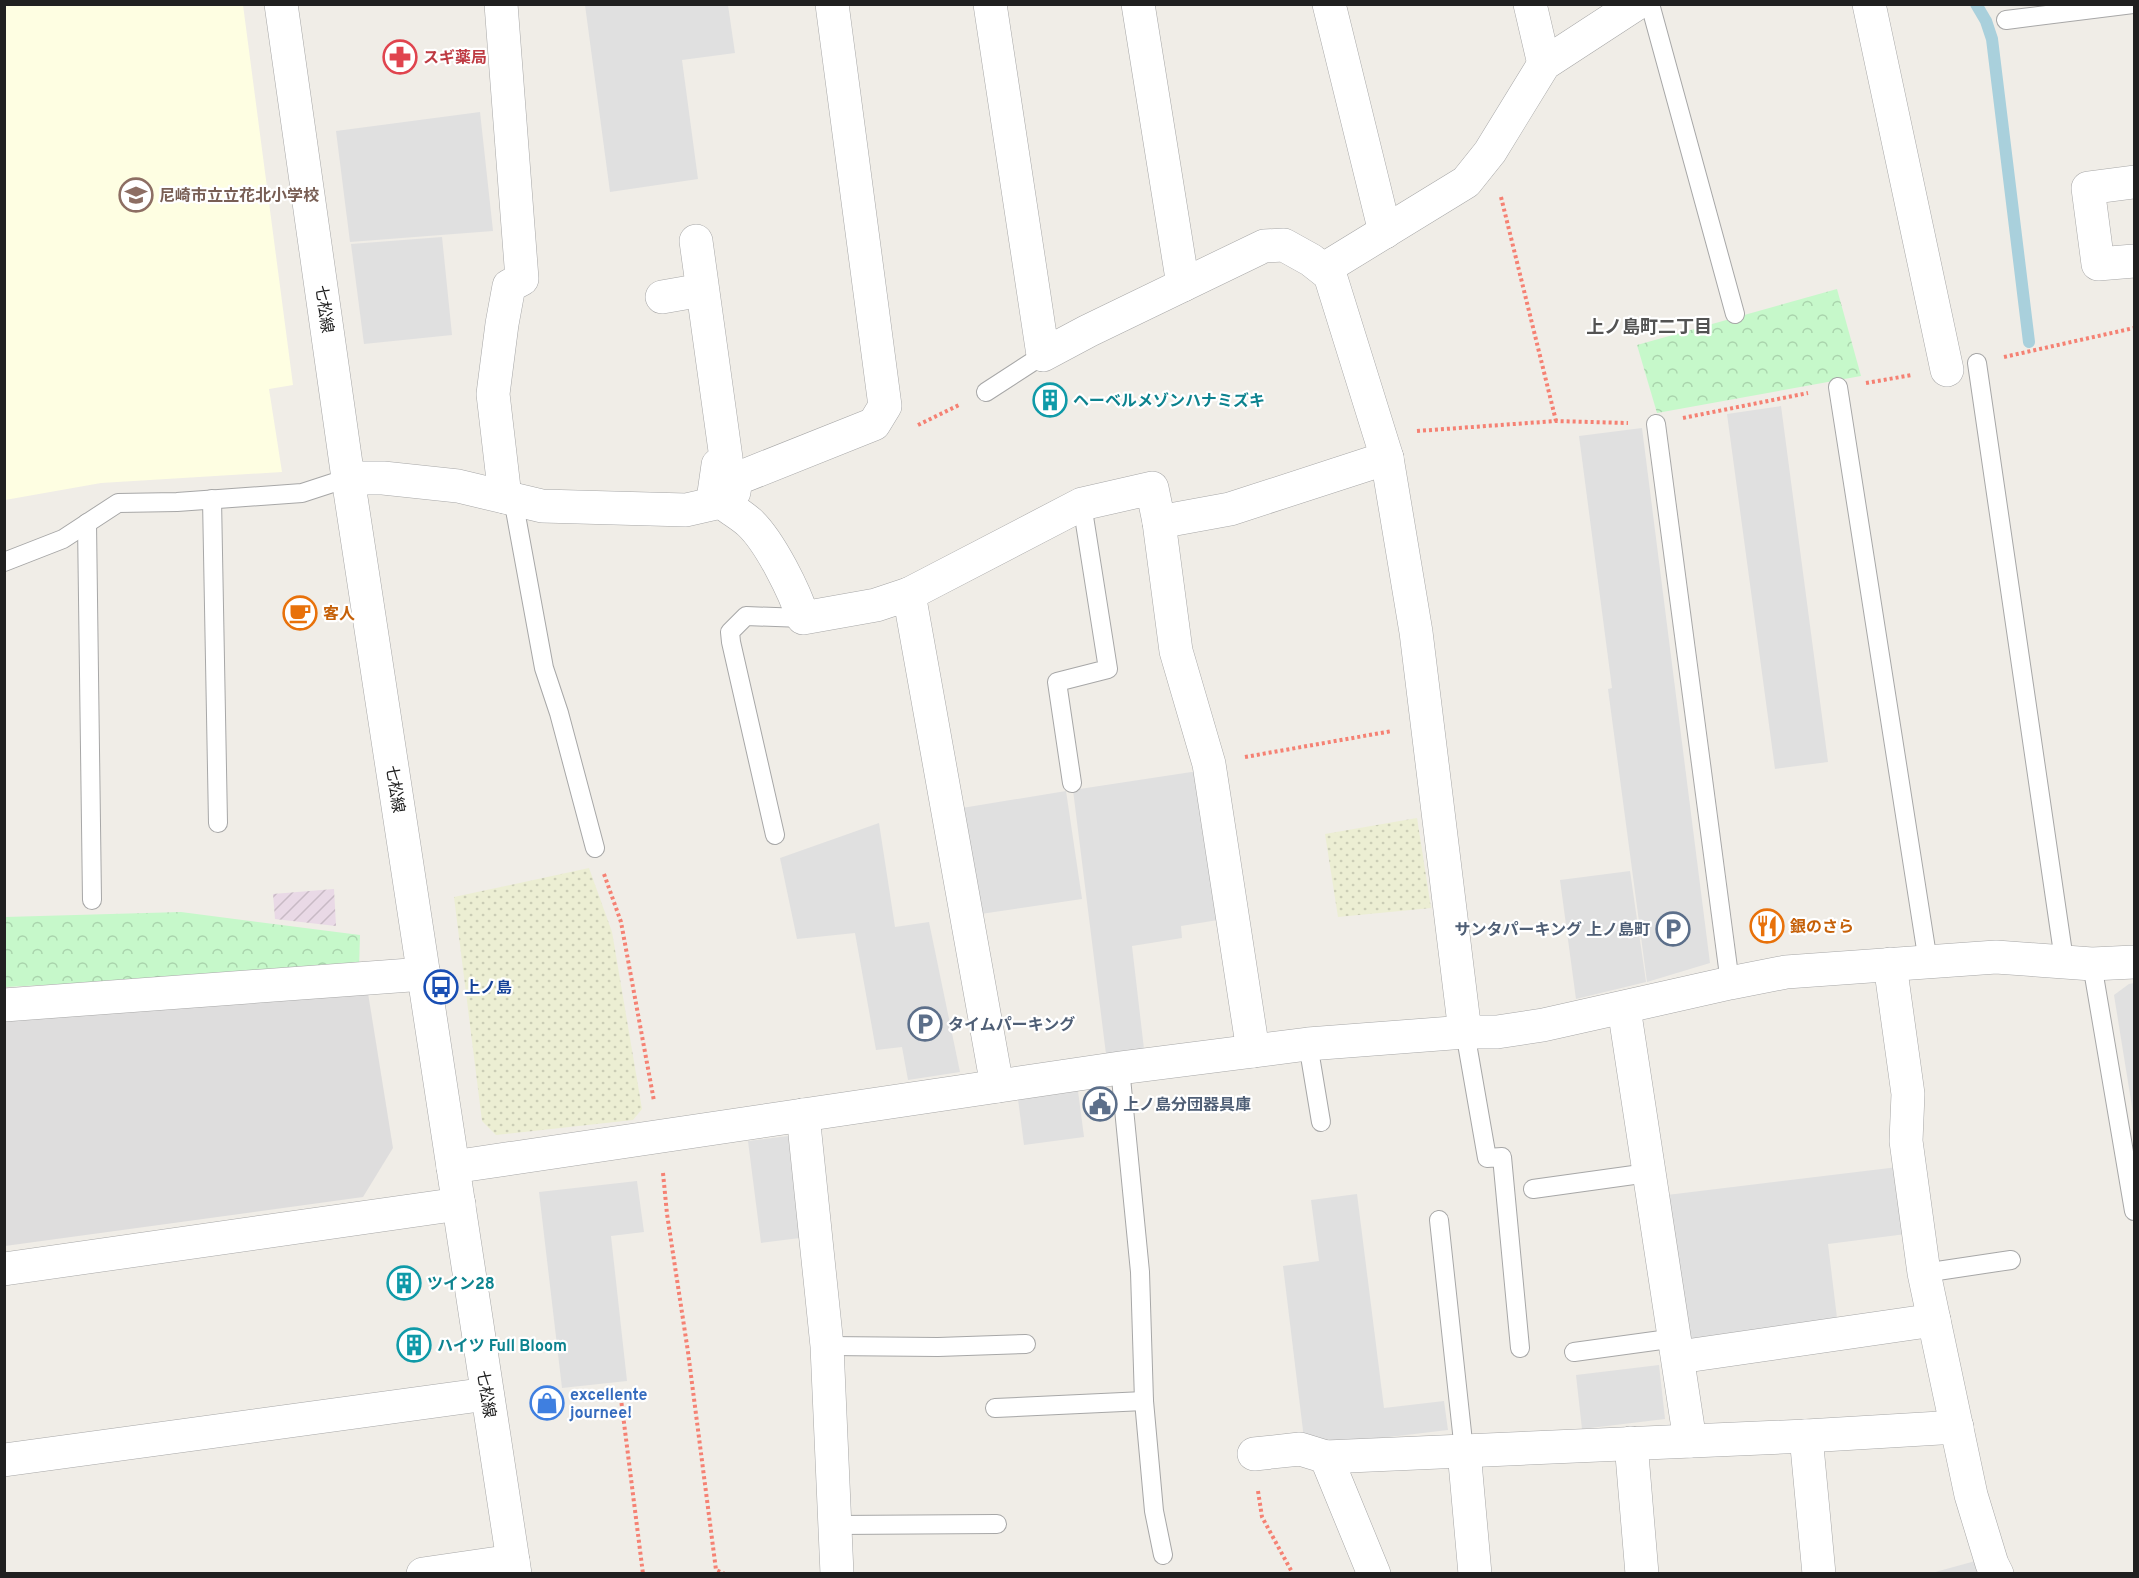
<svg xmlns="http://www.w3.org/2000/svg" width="2139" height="1578" viewBox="0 0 2139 1578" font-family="Overpass,'Noto Sans JP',sans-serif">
<defs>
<pattern id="industrial-furrows" width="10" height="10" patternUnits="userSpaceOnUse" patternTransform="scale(1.5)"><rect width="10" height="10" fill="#e9d9e6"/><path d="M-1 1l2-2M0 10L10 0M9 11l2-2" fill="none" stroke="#c8bac5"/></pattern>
<pattern id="farmland-dots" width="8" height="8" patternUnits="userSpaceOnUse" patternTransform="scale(1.5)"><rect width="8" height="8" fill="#eceed3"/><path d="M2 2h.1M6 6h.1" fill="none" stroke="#caccb5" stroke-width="1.8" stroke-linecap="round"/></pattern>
<pattern id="park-crowns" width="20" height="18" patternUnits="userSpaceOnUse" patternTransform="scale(1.5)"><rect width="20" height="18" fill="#c6f8ca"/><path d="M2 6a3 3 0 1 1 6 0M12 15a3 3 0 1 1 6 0" fill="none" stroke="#aad4ad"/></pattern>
</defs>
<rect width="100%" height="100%" fill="#f0ede7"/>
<polygon fill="#dedddd" points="368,993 393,1148 363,1197 5,1246 4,1020"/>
<polygon fill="url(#industrial-furrows)" points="334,889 336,926 275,919 273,894"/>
<polygon fill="#fefee2" points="5,4 243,5 293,385 269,389 282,472 101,483 5,500"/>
<g fill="url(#farmland-dots)">
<polygon points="1417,818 1431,908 1338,917 1325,834"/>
<polygon points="589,868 612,932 642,1109 633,1120 496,1135 482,1121 454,897"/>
</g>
<g fill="url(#park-crowns)">
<polygon points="1837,289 1861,376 1657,413 1637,345"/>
<polygon points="181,912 360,935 359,969 5,987 5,917"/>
</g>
<g fill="#e0e0e0">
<polygon points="585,5 728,5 735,53 682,60 698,179 610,192"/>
<polygon points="480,112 493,231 350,242 336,131"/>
<polygon points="442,237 452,335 364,344 351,244"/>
<polygon points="1781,406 1828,762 1775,769 1727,414"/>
<polygon points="1642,428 1710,963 1647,982 1608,689 1612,688 1579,436"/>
<polygon points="1198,771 1218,920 1181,926 1182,938 1132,946 1144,1049 1106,1054 1073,790"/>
<polygon points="1066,791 1082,899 974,915 956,809"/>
<polygon points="879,823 895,927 929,922 960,1072 908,1080 902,1047 876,1050 855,933 797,939 780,858"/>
<polygon points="1630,871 1646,982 1576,999 1560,880"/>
<polygon points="2134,983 2134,1119 2114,995 2129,984"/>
<polygon points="1078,1091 1084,1137 1024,1145 1018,1099"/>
<polygon points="788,1136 800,1238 761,1243 748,1141"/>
<polygon points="1898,1167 1906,1234 1828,1244 1838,1326 1686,1345 1667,1195"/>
<polygon points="637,1181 644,1232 611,1236 627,1381 562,1388 539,1192"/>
<polygon points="1357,1194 1384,1408 1444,1401 1448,1430 1305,1447 1283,1266 1319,1261 1311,1200"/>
<polygon points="1659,1365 1665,1419 1582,1429 1576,1375"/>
<polygon points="1979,1560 1985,1574 1928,1574"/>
</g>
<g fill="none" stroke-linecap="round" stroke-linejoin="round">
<polyline stroke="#a9d0dc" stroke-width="12" points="1976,4 1986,21 1992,39 2029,342"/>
<g stroke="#a7a7a7" stroke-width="20">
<g id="service">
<polyline points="1650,4 1735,314"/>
<polyline points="2006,20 2133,4"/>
<polyline points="1977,363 2064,960"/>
<polyline points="1838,387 1928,962"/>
<polyline points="986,392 1043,355"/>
<polyline points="1656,424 1730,983"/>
<polyline points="212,499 218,823"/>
<polyline points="513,499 544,668 559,713 595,848"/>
<polyline points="87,523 92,900"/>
<polyline points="4,562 63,539 118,503 177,502 302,493 348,478"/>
<polyline points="1072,783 1057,682 1108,669 1082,504"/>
<polyline points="775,835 731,642 730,632 746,616 803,618"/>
<polyline points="2092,964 2134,1211"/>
<polyline points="1465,1032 1487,1158 1502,1157 1520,1348"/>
<polyline points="1308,1044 1321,1122"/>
<polyline points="1120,1068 1140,1272 1144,1401 1154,1511 1163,1555"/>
<polyline points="1533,1189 1648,1173"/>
<polyline points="1439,1220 1464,1451"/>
<polyline points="1924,1273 2011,1260"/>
<polyline points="827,1346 938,1347 1026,1344"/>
<polyline points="1574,1352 1676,1338"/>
<polyline points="995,1408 1144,1401"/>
<polyline points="835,1525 997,1524"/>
</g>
</g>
<g stroke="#a7a7a7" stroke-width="34">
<g id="minor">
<polyline points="501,4 522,279 509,286 502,324 493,394 505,497"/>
<polyline points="990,4 1043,355 1088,331 1264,246 1284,245 1311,260 1330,275 1387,458 1416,632 1465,1032"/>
<polyline points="1138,4 1183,285"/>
<polyline points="1329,4 1385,232"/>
<polyline points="1530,4 1544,64"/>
<polyline points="1869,4 1947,370"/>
<polyline points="2134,182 2088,188 2098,264 2134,261"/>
<path d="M696,241l30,217 -8,7 -4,28c9,13 24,19 36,30 20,19 45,69 53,95l73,-13 33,-11 88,492"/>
<polyline points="1324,269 1466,182 1490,152 1544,64 1636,4"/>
<polyline points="662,297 702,290"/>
<polyline points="348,478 383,478 458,486 542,506 686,510 721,502 734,492 736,479 874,424 885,406 832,4"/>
<polyline points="1159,522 1176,651 1209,764 1253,1051"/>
<polyline points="909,594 1082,504 1152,488 1159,522 1230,509 1387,458"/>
<polyline points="1890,964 1908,1094 1906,1141 1924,1273 1971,1495 1992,1564 1997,1574"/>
<polyline points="4,1005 424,974"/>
<polyline points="1624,1008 1690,1441"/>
<polyline points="803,1115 827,1346 837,1574"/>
<polyline points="453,1167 1120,1068 1308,1044 1465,1032 1497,1032 1543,1025 1730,983 1786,972 1996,957 2092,964 2134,962"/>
<polyline points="1679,1357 1934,1320"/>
<polyline points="1806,1436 1819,1574"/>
<polyline points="1631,1443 1642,1574"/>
<polyline points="1464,1451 1475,1574"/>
<polyline points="1254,1454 1300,1449 1326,1457"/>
<polyline points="4,1460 487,1394"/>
<polyline points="423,1574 513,1561"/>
<polyline points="1374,1574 1326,1457 1806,1436 1957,1427"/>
</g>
</g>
<g stroke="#a7a7a7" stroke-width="34">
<g id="tertiary">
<polyline points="281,4 348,478 515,1574"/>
<polyline points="4,1269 459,1204"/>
</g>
</g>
<g stroke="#f58173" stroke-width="4" stroke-dasharray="3 3" stroke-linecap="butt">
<polyline points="1501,197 1556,421"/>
<polyline points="2004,357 2134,328"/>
<polyline points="1866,383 1912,375"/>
<polyline points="1683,418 1808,393"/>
<polyline points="918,425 959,405"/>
<polyline points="1417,431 1556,421 1628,423"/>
<polyline points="1245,757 1392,731"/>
<polyline points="604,874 621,922 654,1101"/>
<polyline points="663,1173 667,1214 688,1352 716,1570 725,1574"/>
<polyline points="620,1391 643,1574"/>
<polyline points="1258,1491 1262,1517 1293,1574"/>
</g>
<use href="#service" stroke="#fff" stroke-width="18"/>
<use href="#minor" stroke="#fff" stroke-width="33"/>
<use href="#tertiary" stroke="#fff" stroke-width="33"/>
</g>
<defs>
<g id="pharmacy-ring" transform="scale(1.725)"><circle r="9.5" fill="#fff" stroke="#e0444e" stroke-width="1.5"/><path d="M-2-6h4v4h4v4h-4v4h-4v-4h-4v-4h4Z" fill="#e0444e"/></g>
<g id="school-ring" transform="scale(1.725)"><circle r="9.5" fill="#fff" stroke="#8d6e63" stroke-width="1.5"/><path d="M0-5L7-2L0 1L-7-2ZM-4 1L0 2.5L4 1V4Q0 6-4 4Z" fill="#8d6e63"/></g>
<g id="building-ring" transform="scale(1.725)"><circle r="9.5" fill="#fff" stroke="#0f9aa8" stroke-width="1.5"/><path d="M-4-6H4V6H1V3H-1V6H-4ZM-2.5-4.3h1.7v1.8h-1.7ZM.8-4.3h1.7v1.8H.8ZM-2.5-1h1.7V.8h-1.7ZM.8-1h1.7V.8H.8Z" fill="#0f9aa8"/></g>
<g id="cafe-ring" transform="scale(1.725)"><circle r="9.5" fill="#fff" stroke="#e8710a" stroke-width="1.5"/><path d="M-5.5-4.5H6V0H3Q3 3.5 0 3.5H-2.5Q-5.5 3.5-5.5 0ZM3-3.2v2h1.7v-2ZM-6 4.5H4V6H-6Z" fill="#e8710a"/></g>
<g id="restaurant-ring" transform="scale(1.725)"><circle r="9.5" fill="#fff" stroke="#e8710a" stroke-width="1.5"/><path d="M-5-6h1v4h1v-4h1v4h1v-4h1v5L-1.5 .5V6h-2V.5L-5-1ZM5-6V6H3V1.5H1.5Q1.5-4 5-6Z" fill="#e8710a"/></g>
<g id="parking-ring" transform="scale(1.725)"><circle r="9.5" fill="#fff" stroke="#5c6f8a" stroke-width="1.5"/><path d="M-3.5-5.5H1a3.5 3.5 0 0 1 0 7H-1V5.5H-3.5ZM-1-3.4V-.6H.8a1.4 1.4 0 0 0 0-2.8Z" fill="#5c6f8a"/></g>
<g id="bus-ring" transform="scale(1.725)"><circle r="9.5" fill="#fff" stroke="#1a4fb4" stroke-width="1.5"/><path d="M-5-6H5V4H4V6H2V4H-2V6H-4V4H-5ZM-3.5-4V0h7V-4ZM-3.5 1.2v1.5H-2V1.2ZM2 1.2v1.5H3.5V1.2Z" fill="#1a4fb4"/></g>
<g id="civic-ring" transform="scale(1.725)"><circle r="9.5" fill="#fff" stroke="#5c6f8a" stroke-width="1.5"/><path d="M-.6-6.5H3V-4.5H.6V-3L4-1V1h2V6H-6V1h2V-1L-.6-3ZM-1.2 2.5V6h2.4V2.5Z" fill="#5c6f8a"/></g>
<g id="shop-ring" transform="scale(1.725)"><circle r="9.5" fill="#fff" stroke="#3f7fe0" stroke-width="1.5"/><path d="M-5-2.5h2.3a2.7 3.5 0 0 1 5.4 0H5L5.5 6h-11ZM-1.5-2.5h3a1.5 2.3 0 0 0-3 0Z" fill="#3f7fe0"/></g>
</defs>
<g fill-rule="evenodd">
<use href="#pharmacy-ring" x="400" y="57"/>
<use href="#school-ring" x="136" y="195"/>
<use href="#building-ring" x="1050" y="400"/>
<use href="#cafe-ring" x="300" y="613"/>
<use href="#restaurant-ring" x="1767" y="926"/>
<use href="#parking-ring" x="1673" y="929"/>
<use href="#bus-ring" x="441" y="987"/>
<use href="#parking-ring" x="925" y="1024"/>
<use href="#civic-ring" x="1100" y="1104"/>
<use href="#building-ring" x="404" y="1283"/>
<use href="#building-ring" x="414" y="1345"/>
<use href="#shop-ring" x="547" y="1403"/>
</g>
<g text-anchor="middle" stroke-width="4.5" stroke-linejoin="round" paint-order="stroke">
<g font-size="16" font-weight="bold" fill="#be3a42" stroke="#fff" text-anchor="start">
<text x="423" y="63">スギ薬局</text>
</g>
<g font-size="16" font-weight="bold" fill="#785e54" stroke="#fff" text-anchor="start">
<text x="159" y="201">尼崎市立立花北小学校</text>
</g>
<g font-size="16" fill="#202020" stroke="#fff">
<text transform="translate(325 309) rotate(82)" y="6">七松線</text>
<text transform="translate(396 789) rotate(81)" y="6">七松線</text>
<text transform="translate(487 1394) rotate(81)" y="6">七松線</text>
</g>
<g font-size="16" font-weight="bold" fill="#0d838f" stroke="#fff" text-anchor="start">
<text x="1073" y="406">ヘーベルメゾンハナミズキ</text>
<text x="427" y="1289">ツイン28</text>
<text x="437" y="1351">ハイツ Full Bloom</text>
</g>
<g font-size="16" font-weight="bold" fill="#c56008" stroke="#fff" text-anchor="start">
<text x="323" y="619">客人</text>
<text x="1790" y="932">銀のさら</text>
</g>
<g font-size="16" font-weight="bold" fill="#4e5e75" stroke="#fff" text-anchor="start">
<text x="1650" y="935" text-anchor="end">サンタパーキング 上ノ島町</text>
<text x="948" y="1030">タイムパーキング</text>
<text x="1123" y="1110">上ノ島分団器具庫</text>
</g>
<g font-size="16" font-weight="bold" fill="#164399" stroke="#fff" text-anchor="start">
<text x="464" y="993">上ノ島</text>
</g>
<g font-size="16" font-weight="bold" fill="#366cbe" stroke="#fff" text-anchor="start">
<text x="570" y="1400">excellente<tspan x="570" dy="18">journee!</tspan></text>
</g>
<g font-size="18" font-weight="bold" fill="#535353" stroke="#fff">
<text x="1649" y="333">上ノ島町二丁目</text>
</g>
</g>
<rect width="2139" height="1578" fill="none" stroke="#202020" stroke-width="12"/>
</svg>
